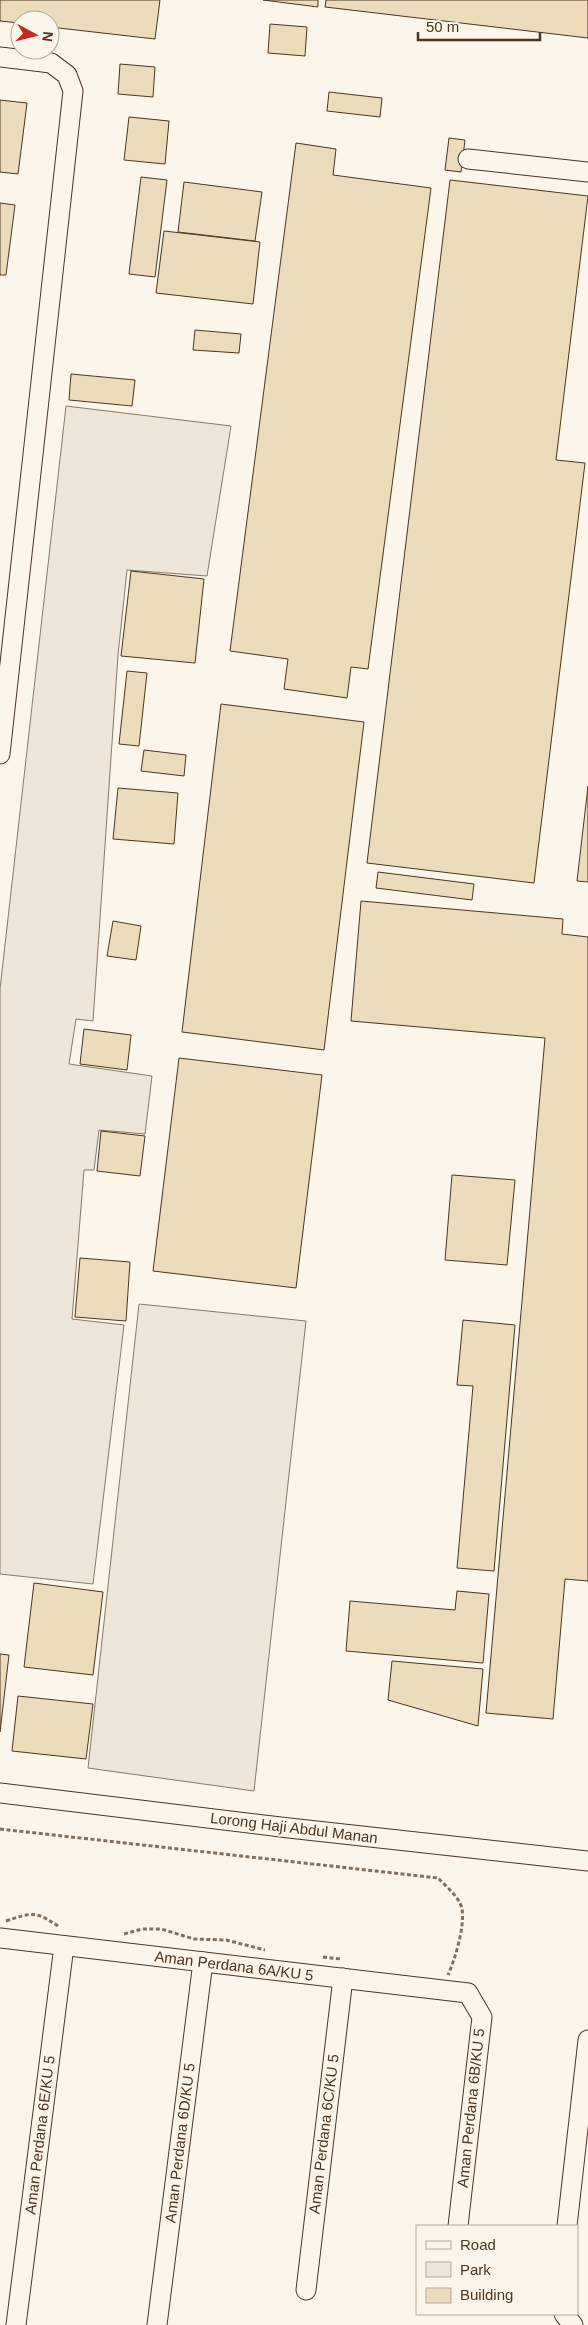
<svg xmlns="http://www.w3.org/2000/svg" width="588" height="2325" viewBox="0 0 588 2325" font-family="Arial,sans-serif">
<rect width="100%" height="100%" fill="#fbf6e9"/>
<g fill="#ede6d9" stroke="#887966">
<polygon points="66,406 231,426 207,576 127,570 118,655 93,1021 76,1019 69,1064 152,1076 145,1134 99,1130 94,1170 84,1170 72,1319 124,1325 93,1584 0,1574 0,989"/>
<polygon points="139,1304 306,1321 254,1791 88,1768"/>
</g>
<g fill="#ecdcbc" stroke="#4a3520">
<polygon points="0,0 160,0 155,39 50,27 50,20 20,20 20,23 0,21"/>
<polygon points="263,0 318,0 318,7"/>
<polygon points="326,0 588,0 588,38 325,7"/>
<polygon points="270,24 307,27 305,56 268,53"/>
<polygon points="120,64 155,67 153,97 118,94"/>
<polygon points="329,92 382,98 380,117 327,111"/>
<polygon points="0,100 27,103 18,174 0,172"/>
<polygon points="129,117 169,121 165,164 124,160"/>
<polygon points="449,138 465,140 461,172 445,170"/>
<polygon points="296,143 336,149 333,175 431,188 368,669 351,667 347,698 284,689 288,659 230,651"/>
<polygon points="141,177 167,180 155,277 129,274"/>
<polygon points="450,180 588,196 556,460 585,463 534,883 367,863"/>
<polygon points="184,182 262,192 255,241 178,232"/>
<polygon points="0,203 15,205 6,275 0,275"/>
<polygon points="164,231 260,242 253,304 156,293"/>
<polygon points="195,330 241,334 239,353 193,350"/>
<polygon points="71,374 135,380 132,406 69,400"/>
<polygon points="131,571 204,579 195,663 121,656"/>
<polygon points="127,671 147,673 139,746 119,744"/>
<polygon points="221,704 364,722 324,1050 182,1032"/>
<polygon points="144,750 186,755 184,776 141,771"/>
<polygon points="588,786 588,882 577,881"/>
<polygon points="118,788 178,793 174,844 113,839"/>
<polygon points="378,872 474,884 472,900 376,888"/>
<polygon points="361,901 563,919 562,934 588,937 588,1581 565,1579 553,1719 486,1713 545,1038 351,1021"/>
<polygon points="113,921 141,926 136,960 107,956"/>
<polygon points="84,1029 131,1035 127,1070 80,1064"/>
<polygon points="179,1058 322,1075 296,1288 153,1271"/>
<polygon points="101,1131 145,1136 140,1176 97,1171"/>
<polygon points="452,1175 515,1180 507,1265 445,1260"/>
<polygon points="80,1258 130,1262 126,1321 75,1317"/>
<polygon points="463,1320 515,1325 494,1571 457,1568 473,1386 457,1385"/>
<polygon points="34,1583 103,1592 93,1675 24,1667"/>
<polygon points="457,1591 489,1594 483,1663 346,1651 350,1601 455,1610"/>
<polygon points="0,1654 9,1655 0,1732"/>
<polygon points="392,1661 483,1669 478,1726 388,1700"/>
<polygon points="18,1696 93,1704 86,1759 12,1751"/>
</g>
<g fill="none" stroke-linecap="round" stroke-linejoin="round">
<g stroke="#4a3520" stroke-width="21">
<g id="minor">
<polyline points="0,57 51,63 67,75 73,91 0,754"/>
<polyline points="468,159 588,172"/>
<polyline points="0,1793 289,1828 588,1861"/>
<polyline points="0,1938 468,1993 482,2017 458,2226"/>
<polyline points="567,2226 588,2040"/>
<polyline points="306,2290 343,1978"/>
<polyline points="564,2314 573,2325"/>
<polyline points="16,2325 64,1946"/>
<polyline points="157,2325 203,1962"/>
</g>
</g>
<g stroke="#7f6f5c" stroke-width="3" stroke-dasharray="4 2.5" stroke-linecap="butt">
<path d="M0,1829l438,49c8,8 22,20 24,31 3,18 -7,50 -14,66"/>
<path d="M6,1921c27,-9 29,-10 52,5"/>
<polyline points="124,1934 142,1929 161,1929 194,1939 226,1940 265,1950"/>
<polyline points="323,1957 341,1959"/>
</g>
<use href="#minor" stroke="#fbf6e9" stroke-width="19"/>
</g>
<g text-anchor="middle" stroke-width="4" stroke-linejoin="round" paint-order="stroke">
<g font-size="15" fill="#4a3520" stroke="#fbf6e9">
<text transform="translate(294 1828) rotate(7)" y="5">Lorong Haji Abdul Manan</text>
<text transform="translate(234 1966) rotate(7)" y="5">Aman Perdana 6A/KU 5</text>
<text transform="translate(471 2108) rotate(-84)" y="5">Aman Perdana 6B/KU 5</text>
<text transform="translate(324 2134) rotate(-83)" y="5">Aman Perdana 6C/KU 5</text>
<text transform="translate(40 2135) rotate(-83)" y="5">Aman Perdana 6E/KU 5</text>
<text transform="translate(180 2143) rotate(-83)" y="5">Aman Perdana 6D/KU 5</text>
</g>
</g>
<rect x="416" y="2225" width="162" height="90" fill="#fbf6e9" stroke="#b4a999"/>
<rect x="426" y="2241" width="25" height="8" fill="#fbf6e9" stroke="#b4a999"/>
<text x="460" y="2250" font-size="15" fill="#4a3520">Road</text>
<rect x="426" y="2262" width="25" height="15" fill="#ede6d9" stroke="#b4a999"/>
<text x="460" y="2275" font-size="15" fill="#4a3520">Park</text>
<rect x="426" y="2288" width="25" height="15" fill="#ecdcbc" stroke="#b4a999"/>
<text x="460" y="2300" font-size="15" fill="#4a3520">Building</text>
<g transform="translate(35 35) rotate(97)"><circle r="24" fill="#fbf6e9" stroke="#b4a999"/>
<path d="M0-4L9 19L0 12L-9 19Z" fill="#c62828"/>
<text y="-8" font-size="14" font-weight="bold" text-anchor="middle" fill="#4a3520">N</text>
</g>
<path d="M418 32v8h122v-8" fill="none" stroke="#4a3520" stroke-width="2.5"/>
<text x="426" y="32" font-size="15" fill="#4a3520" stroke="#fbf6e9" stroke-width="4" paint-order="stroke">50 m</text>
</svg>
